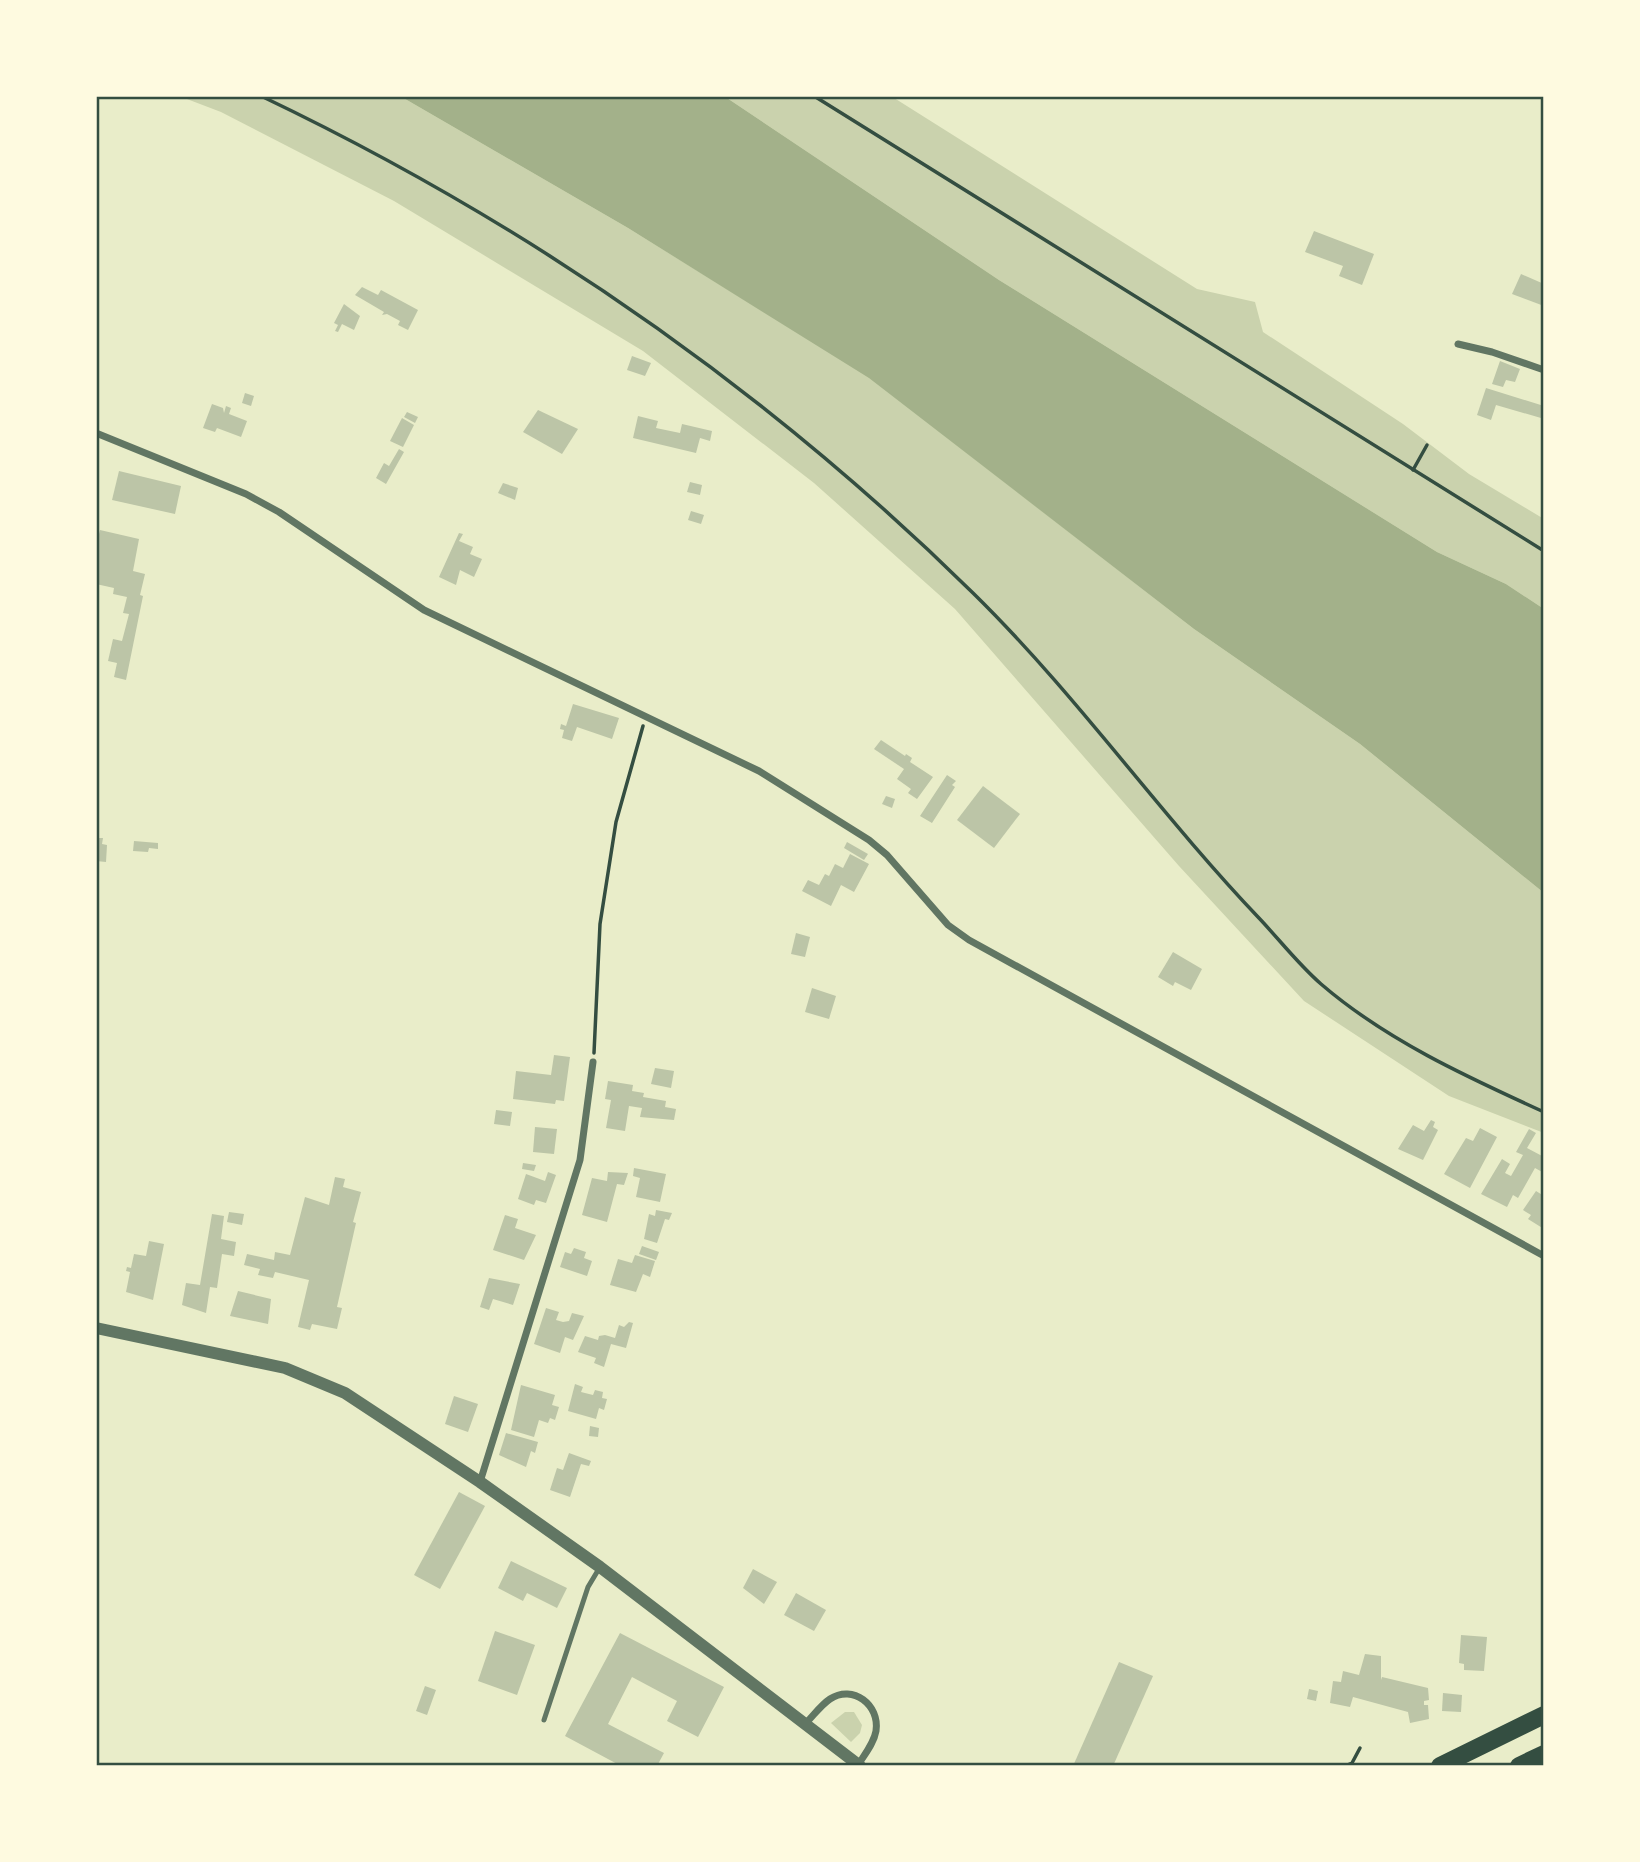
<svg xmlns="http://www.w3.org/2000/svg" width="1640" height="1862" viewBox="0 0 1640 1862" font-family="Arial,sans-serif">
<rect width="100%" height="100%" fill="#e9edc9"/>
<g fill="#cad2ad">
<polygon points="179,96 400,96 628,228 869,377 1194,629 1360,744 1544,893 1544,1133 1449,1096 1304,1001 1179,866 955,609 814,483 643,351 394,201 221,112"/>
<polygon points="724,96 891,96 1197,289 1255,302 1263,332 1403,424 1469,474 1544,519 1544,609 1506,584 1437,552 999,280"/>
<polygon points="845,1712 854,1712 862,1725 860,1733 851,1742 831,1723"/>
</g>
<polygon fill="#a3b18a" points="400,96 724,96 999,280 1437,552 1506,584 1544,609 1544,893 1360,744 1194,629 869,378 628,228"/>
<g fill="#bcc5a7">
<polygon points="1314,231 1374,254 1362,285 1339,276 1343,266 1305,252"/>
<polygon points="1521,274 1544,284 1544,306 1512,294"/>
<polygon points="362,287 378,295 381,290 418,310 408,330 398,325 400,321 387,314 382,315 384,312 355,295"/>
<polygon points="344,304 360,316 354,330 342,324 338,332 335,331 338,325 334,323"/>
<polygon points="632,356 651,363 645,376 627,370"/>
<polygon points="1500,361 1520,369 1515,382 1506,380 1503,387 1492,384"/>
<polygon points="1486,388 1544,406 1541,418 1496,405 1491,420 1477,415"/>
<polygon points="245,393 254,396 251,406 242,403"/>
<polygon points="212,404 223,408 224,413 226,406 231,408 229,414 247,421 241,437 217,428 215,432 203,428"/>
<polygon points="538,410 578,429 562,454 523,432"/>
<polygon points="407,412 418,417 415,423 404,417"/>
<polygon points="638,416 658,421 656,428 680,433 682,424 712,431 710,441 700,438 696,453 633,438"/>
<polygon points="402,418 414,425 403,447 390,441"/>
<polygon points="399,449 404,452 386,484 376,478 384,463 389,466"/>
<polygon points="119,471 181,486 175,514 112,500"/>
<polygon points="690,482 702,485 700,495 687,492"/>
<polygon points="503,483 518,488 515,500 498,493"/>
<polygon points="691,511 704,515 701,524 688,520"/>
<polygon points="100,530 139,539 133,571 145,574 140,595 143,596 126,680 114,677 117,663 108,661 113,639 122,641 129,614 123,613 127,597 113,594 114,588 96,584 96,546"/>
<polygon points="459,533 463,534 459,541 473,547 470,554 482,559 474,577 460,570 456,585 439,577"/>
<polygon points="573,704 619,718 612,739 577,727 572,741 562,738 564,730 560,729 561,724 566,726"/>
<polygon points="881,740 905,756 906,754 912,758 910,762 933,777 917,799 908,793 911,789 897,779 904,769 874,749"/>
<polygon points="947,775 956,781 952,785 955,787 932,823 920,816"/>
<polygon points="983,786 1020,814 994,848 957,820"/>
<polygon points="886,796 895,799 892,808 882,804"/>
<polygon points="96,838 103,838 102,844 107,845 106,862 96,861"/>
<polygon points="134,841 158,843 158,849 149,848 148,852 133,851"/>
<polygon points="847,842 868,854 864,860 844,848"/>
<polygon points="850,854 869,864 854,892 841,885 831,906 802,891 808,880 819,885 825,874 829,876 835,864 843,868"/>
<polygon points="796,933 810,937 805,957 791,954"/>
<polygon points="1173,952 1202,969 1191,990 1175,982 1173,986 1158,977"/>
<polygon points="812,988 836,996 829,1019 805,1012"/>
<polygon points="554,1055 570,1057 564,1101 556,1100 555,1104 513,1099 516,1071 551,1075"/>
<polygon points="655,1068 674,1071 671,1088 651,1084"/>
<polygon points="608,1081 633,1085 632,1091 644,1093 643,1097 666,1101 665,1107 676,1109 674,1120 640,1117 642,1108 629,1106 625,1131 606,1128 611,1100 605,1099"/>
<polygon points="496,1110 512,1112 510,1126 494,1124"/>
<polygon points="1431,1120 1435,1122 1433,1127 1438,1130 1423,1160 1398,1149 1413,1125 1424,1131"/>
<polygon points="535,1127 557,1129 554,1154 533,1152"/>
<polygon points="1480,1128 1497,1137 1470,1188 1444,1174 1466,1138 1473,1141"/>
<polygon points="1529,1129 1536,1133 1527,1148 1544,1157 1544,1173 1535,1168 1518,1198 1513,1195 1507,1207 1481,1194 1502,1159 1510,1164 1505,1173 1511,1176 1523,1155 1516,1152"/>
<polygon points="523,1163 536,1165 534,1171 522,1169"/>
<polygon points="634,1168 666,1174 660,1202 636,1197 640,1178 633,1176"/>
<polygon points="548,1172 556,1175 546,1203 536,1200 534,1205 518,1199 526,1174 545,1181"/>
<polygon points="608,1172 628,1173 624,1185 617,1184 607,1222 582,1215 592,1178 607,1181"/>
<polygon points="335,1177 345,1179 343,1187 361,1192 353,1222 356,1223 337,1307 342,1308 337,1329 312,1324 310,1330 298,1327 309,1280 275,1272 273,1278 258,1275 260,1269 244,1265 247,1254 274,1260 275,1252 290,1255 305,1197 329,1205"/>
<polygon points="1536,1191 1544,1196 1544,1229 1528,1219 1531,1215 1523,1210"/>
<polygon points="656,1210 672,1213 669,1220 665,1219 657,1243 644,1239 649,1214 655,1216"/>
<polygon points="229,1212 244,1214 242,1225 227,1222"/>
<polygon points="212,1214 224,1216 221,1239 236,1242 234,1256 222,1254 217,1288 210,1287 206,1313 182,1305 186,1283 200,1285"/>
<polygon points="505,1215 518,1219 515,1228 536,1235 524,1260 493,1250"/>
<polygon points="149,1241 164,1244 153,1300 126,1292 130,1272 126,1271 127,1267 131,1268 134,1254 146,1256"/>
<polygon points="642,1246 659,1252 656,1260 639,1254"/>
<polygon points="574,1248 586,1252 584,1258 592,1261 587,1276 560,1267 565,1252 571,1254"/>
<polygon points="635,1255 655,1261 650,1277 643,1274 636,1292 610,1285 618,1259 632,1263"/>
<polygon points="489,1278 520,1284 513,1305 493,1299 489,1310 480,1307"/>
<polygon points="238,1291 271,1299 268,1324 230,1316"/>
<polygon points="546,1308 559,1312 556,1320 563,1322 569,1321 572,1313 584,1316 573,1340 565,1337 560,1353 534,1344"/>
<polygon points="629,1322 633,1323 626,1348 611,1344 604,1367 594,1363 596,1358 578,1352 585,1336 598,1340 599,1336 605,1335 615,1338 619,1325 624,1327"/>
<polygon points="575,1384 583,1387 581,1392 593,1395 595,1390 603,1392 602,1398 607,1399 604,1410 599,1408 596,1419 568,1411"/>
<polygon points="521,1385 555,1395 552,1405 559,1407 555,1420 550,1418 548,1423 539,1420 534,1437 511,1430"/>
<polygon points="454,1396 478,1404 468,1432 445,1424"/>
<polygon points="590,1426 599,1428 598,1437 589,1436"/>
<polygon points="506,1433 538,1442 535,1453 531,1451 526,1467 499,1455"/>
<polygon points="569,1453 591,1461 589,1466 581,1464 570,1497 550,1490 557,1468 563,1470"/>
<polygon points="459,1492 485,1506 440,1589 414,1575"/>
<polygon points="511,1561 567,1588 557,1608 527,1593 523,1601 498,1588"/>
<polygon points="753,1569 777,1582 764,1604 743,1588"/>
<polygon points="796,1593 826,1610 814,1631 784,1615"/>
<polygon points="495,1631 535,1645 517,1695 478,1681"/>
<polygon points="620,1633 724,1687 698,1737 667,1721 677,1701 632,1677 608,1724 664,1753 657,1766 621,1766 565,1736"/>
<polygon points="1461,1635 1487,1637 1484,1671 1464,1670 1464,1664 1459,1663"/>
<polygon points="1365,1654 1381,1656 1381,1680 1382,1677 1428,1688 1429,1700 1424,1701 1424,1705 1428,1705 1429,1719 1410,1723 1408,1712 1353,1697 1350,1707 1330,1703 1333,1681 1341,1682 1343,1671 1359,1675"/>
<polygon points="1119,1662 1153,1676 1113,1766 1073,1766"/>
<polygon points="425,1686 436,1690 427,1715 416,1711"/>
<polygon points="1309,1689 1318,1691 1316,1701 1307,1699"/>
<polygon points="1443,1693 1462,1695 1461,1712 1442,1711"/>
</g>
<g fill="none" stroke-linecap="round" stroke-linejoin="round">
<g stroke="#344e41" stroke-width="3.5">
<path d="M261,96c264,126 504,292 712,497 103,101 186,220 285,324 21,22 40,47 63,67 65,56 146,93 223,128"/>
<polyline points="814,96 1544,551"/>
<polyline points="1413,470 1427,445"/>
<polyline points="594,1053 600,924 616,822 643,726"/>
<polyline points="1345,1766 1352,1763 1360,1748"/>
</g>
<polyline stroke="#617663" stroke-width="5" points="544,1720 588,1587 600,1567"/>
<g stroke="#617663" stroke-width="7">
<polyline points="1458,344 1492,352 1544,370"/>
<polyline points="96,433 246,494 279,512 424,610 759,771 869,840 887,855 948,925 969,940 1544,1256"/>
<polyline points="480,1482 580,1160 593,1062"/>
<path d="M806,1723c8,-8 15,-18 24,-24 23,-15 50,6 46,32 -2,12 -11,23 -18,34"/>
</g>
<polyline stroke="#617663" stroke-width="12" points="96,1328 285,1368 345,1393 480,1482 600,1567 860,1766"/>
<g stroke="#344e41" stroke-width="18">
<polyline points="1440,1766 1544,1715"/>
<polyline points="1519,1766 1544,1754"/>
</g>
</g>
<rect width="1640" height="1862" fill="none" stroke="#fefae0" stroke-width="196"/>
<rect x="98" y="98" width="1444" height="1666" fill="none" stroke="#344e41" stroke-width="2.5"/>
</svg>
